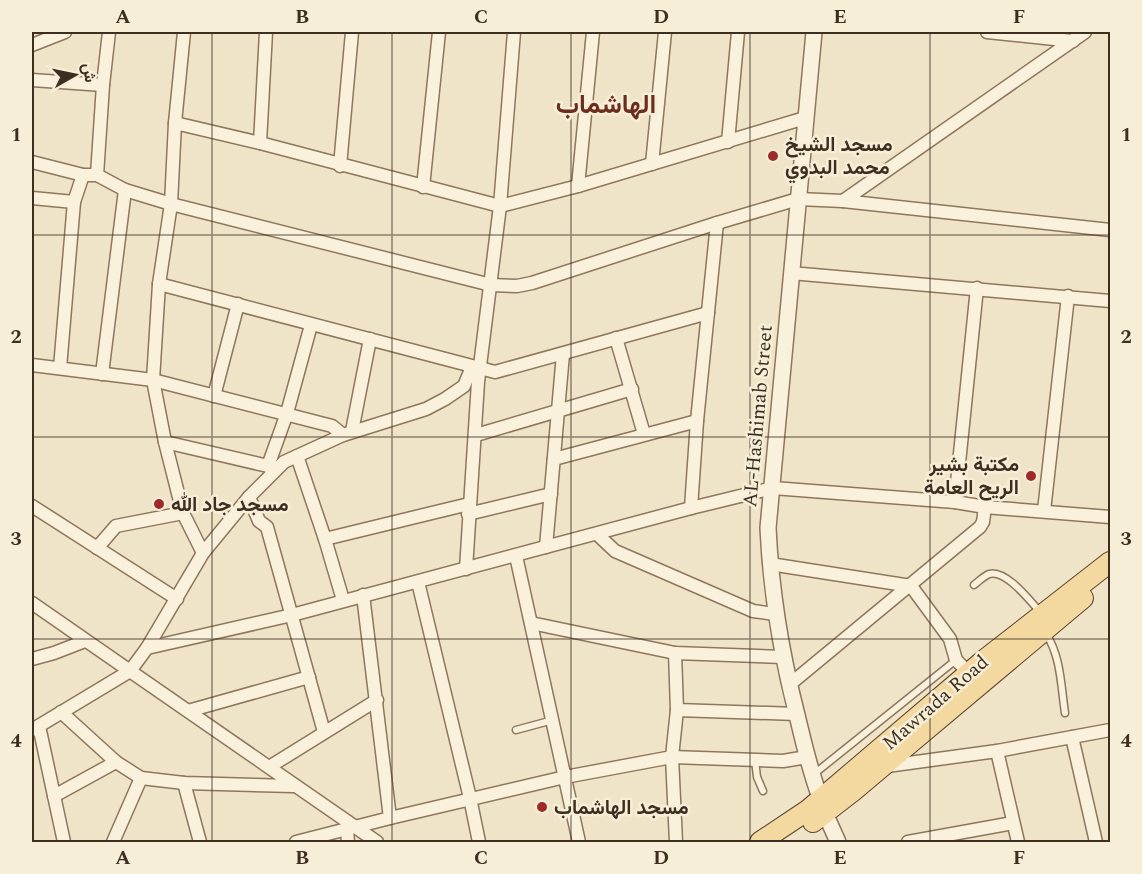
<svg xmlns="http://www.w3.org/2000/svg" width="1142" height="874" viewBox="0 0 1142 874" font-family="Spectral,Vazirmatn,serif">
<rect width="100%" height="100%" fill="#f0e4c8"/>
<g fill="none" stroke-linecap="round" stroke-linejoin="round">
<g stroke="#8d765c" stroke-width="9">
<g id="service">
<path d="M974,585c5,-4 10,-9 15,-11 17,-5 41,27 52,39"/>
<path d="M1046,634c15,22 15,53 19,79"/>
<polyline points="516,730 553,720"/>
<polyline points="755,760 757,777 763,791"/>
<polyline points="814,774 956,660"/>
</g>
</g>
<g stroke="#8d765c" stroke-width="15">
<g id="minor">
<polyline points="987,32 1073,41"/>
<polyline points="32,45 65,32"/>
<polyline points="32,80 103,85"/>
<polyline points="175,123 260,143 500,206 578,186 805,118"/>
<polyline points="728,142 738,32"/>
<polyline points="260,143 266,32"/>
<polyline points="32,162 83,175 97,175 125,190 171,204 491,285 517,286 532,283 717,223 798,199 843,201 1110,230"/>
<polyline points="652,164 665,32"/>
<polyline points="340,166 352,32"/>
<polyline points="97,175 103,85 109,32"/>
<polyline points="578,186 593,32"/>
<polyline points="423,187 439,32"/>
<polyline points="32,198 74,202"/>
<polyline points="843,201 1085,32"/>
<polyline points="791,273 1110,301"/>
<polyline points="159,284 495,372 708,313"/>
<polyline points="616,338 644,434"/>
<polyline points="32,365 153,380 332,426 343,435"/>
<polyline points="60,368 74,202 83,175"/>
<polyline points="102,374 125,190"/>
<polyline points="214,396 238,304"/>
<polyline points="352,431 370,339"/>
<polyline points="476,435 632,389"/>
<polyline points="165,442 268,466"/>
<polyline points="297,456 325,539"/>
<polyline points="554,459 697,421"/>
<polyline points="277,468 268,466 287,413 311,325"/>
<polyline points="249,497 259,521 267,527 324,732"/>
<polyline points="955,502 977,288"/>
<polyline points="32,506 177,599"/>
<polyline points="691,508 697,421 717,223"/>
<polyline points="1044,511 1068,296"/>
<polyline points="468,514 551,494"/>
<polyline points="597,534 615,551 753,611 775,614"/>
<polyline points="546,547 563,354"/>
<polyline points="97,548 116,526 183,513"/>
<polyline points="203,553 249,497 284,462 343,435 426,409 445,399 464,386 472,367"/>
<polyline points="516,556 579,842"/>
<polyline points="770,564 911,586 950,639 956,660 969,673"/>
<polyline points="466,569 478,382 500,206 514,32"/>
<polyline points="418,582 470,798 479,842"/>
<polyline points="343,600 325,539 469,504"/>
<polyline points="32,603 130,671 147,648 292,615 691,508 773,488 955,502 985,507 1110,517"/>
<polyline points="531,623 675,653 783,657"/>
<polyline points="147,648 203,553 183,513 165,442 153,380 159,284 171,204 175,123 184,32"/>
<polyline points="675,653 677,710 672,757 676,842"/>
<polyline points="32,659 54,653 85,641"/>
<polyline points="789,685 980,527 983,522 985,507"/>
<polyline points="677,710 796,714"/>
<polyline points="188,711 309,677"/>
<polyline points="61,712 116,762 141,778 184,783 293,786"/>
<polyline points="39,726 64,842"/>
<polyline points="32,730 130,671 377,842"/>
<polyline points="1072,737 1096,842"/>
<polyline points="997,751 1018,842"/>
<polyline points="887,766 997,751 1110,730"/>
<polyline points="269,767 377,700"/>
<polyline points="184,783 200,842"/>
<polyline points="54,796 116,762"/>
<polyline points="390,818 565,777 672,757 783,761 807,757"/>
<polyline points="347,830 348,842"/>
<polyline points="113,842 141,778"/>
<polyline points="296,842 390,818 363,595"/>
<polyline points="908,842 1013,823"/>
</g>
</g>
<g stroke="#8d765c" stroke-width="18">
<g id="tertiary">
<path d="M814,32l-46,496c3,64 13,125 29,187 7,29 13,57 24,85"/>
<polyline points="825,813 838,842"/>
</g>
</g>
<g stroke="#5b4430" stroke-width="22">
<g id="primary">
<polyline points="813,822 853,791 1083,598"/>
<polyline points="760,842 808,810 983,661 1110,562"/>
</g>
</g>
<use href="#service" stroke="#faf1dc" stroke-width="6"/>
<use href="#minor" stroke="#faf1dc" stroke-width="12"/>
<use href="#tertiary" stroke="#faf1dc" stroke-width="15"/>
<use href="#primary" stroke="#f3d9a0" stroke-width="20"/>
</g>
<path fill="none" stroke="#3d2e20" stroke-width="1.5" stroke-opacity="0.55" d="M212,32v810M392,32v810M571,32v810M750,32v810M930,32v810M32,235h1078M32,437h1078M32,639h1078"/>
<g fill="#9e2a2b" stroke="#f7eed8" stroke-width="2">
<circle cx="773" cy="156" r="6"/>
<circle cx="1031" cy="476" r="6"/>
<circle cx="159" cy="504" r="6"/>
<circle cx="542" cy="807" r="6"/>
</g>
<g text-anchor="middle" stroke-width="5" stroke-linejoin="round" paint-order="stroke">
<g font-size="20" font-weight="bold" fill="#3d2e20" stroke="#f7eed8" text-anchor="start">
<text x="785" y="151">مسجد الشيخ<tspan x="785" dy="23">محمد البدوي</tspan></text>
<text x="1019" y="471" text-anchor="end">مكتبة بشير<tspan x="1019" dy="23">الريح العامة</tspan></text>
<text x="171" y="511">مسجد جاد الله</text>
<text x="554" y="814">مسجد الهاشماب</text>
</g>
<g font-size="20" fill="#3d2e20" stroke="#f7eed8">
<text transform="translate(757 416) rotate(-85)" y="7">AL-Hashimab Street</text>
<text transform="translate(935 702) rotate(-41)" y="7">Mawrada Road</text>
</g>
<g font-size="26" font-weight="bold" fill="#6b2e1e" stroke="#f7eed8">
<text x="606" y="113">الهاشماب</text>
</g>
</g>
<rect width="1142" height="874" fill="none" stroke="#f7eed8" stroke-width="66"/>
<g transform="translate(75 75) rotate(81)" stroke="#f7eed8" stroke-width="4.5" paint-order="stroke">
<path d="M0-4.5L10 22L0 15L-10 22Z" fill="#3d2e20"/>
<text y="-9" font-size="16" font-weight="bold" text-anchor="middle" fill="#3d2e20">ش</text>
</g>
<rect x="33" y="33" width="1076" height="808" fill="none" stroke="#3d2e20" stroke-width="2"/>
<g font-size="20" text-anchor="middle" font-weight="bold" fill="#3d2e20">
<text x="123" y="23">A</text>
<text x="302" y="23">B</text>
<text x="481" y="23">C</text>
<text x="661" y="23">D</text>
<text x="840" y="23">E</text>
<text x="1019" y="23">F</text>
<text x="16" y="141">1</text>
<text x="1126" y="141">1</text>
<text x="16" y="343">2</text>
<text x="1126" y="343">2</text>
<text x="16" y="545">3</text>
<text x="1126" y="545">3</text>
<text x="16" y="747">4</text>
<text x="1126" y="747">4</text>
<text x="123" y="864">A</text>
<text x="302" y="864">B</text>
<text x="481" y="864">C</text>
<text x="661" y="864">D</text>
<text x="840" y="864">E</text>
<text x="1019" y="864">F</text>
</g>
</svg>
